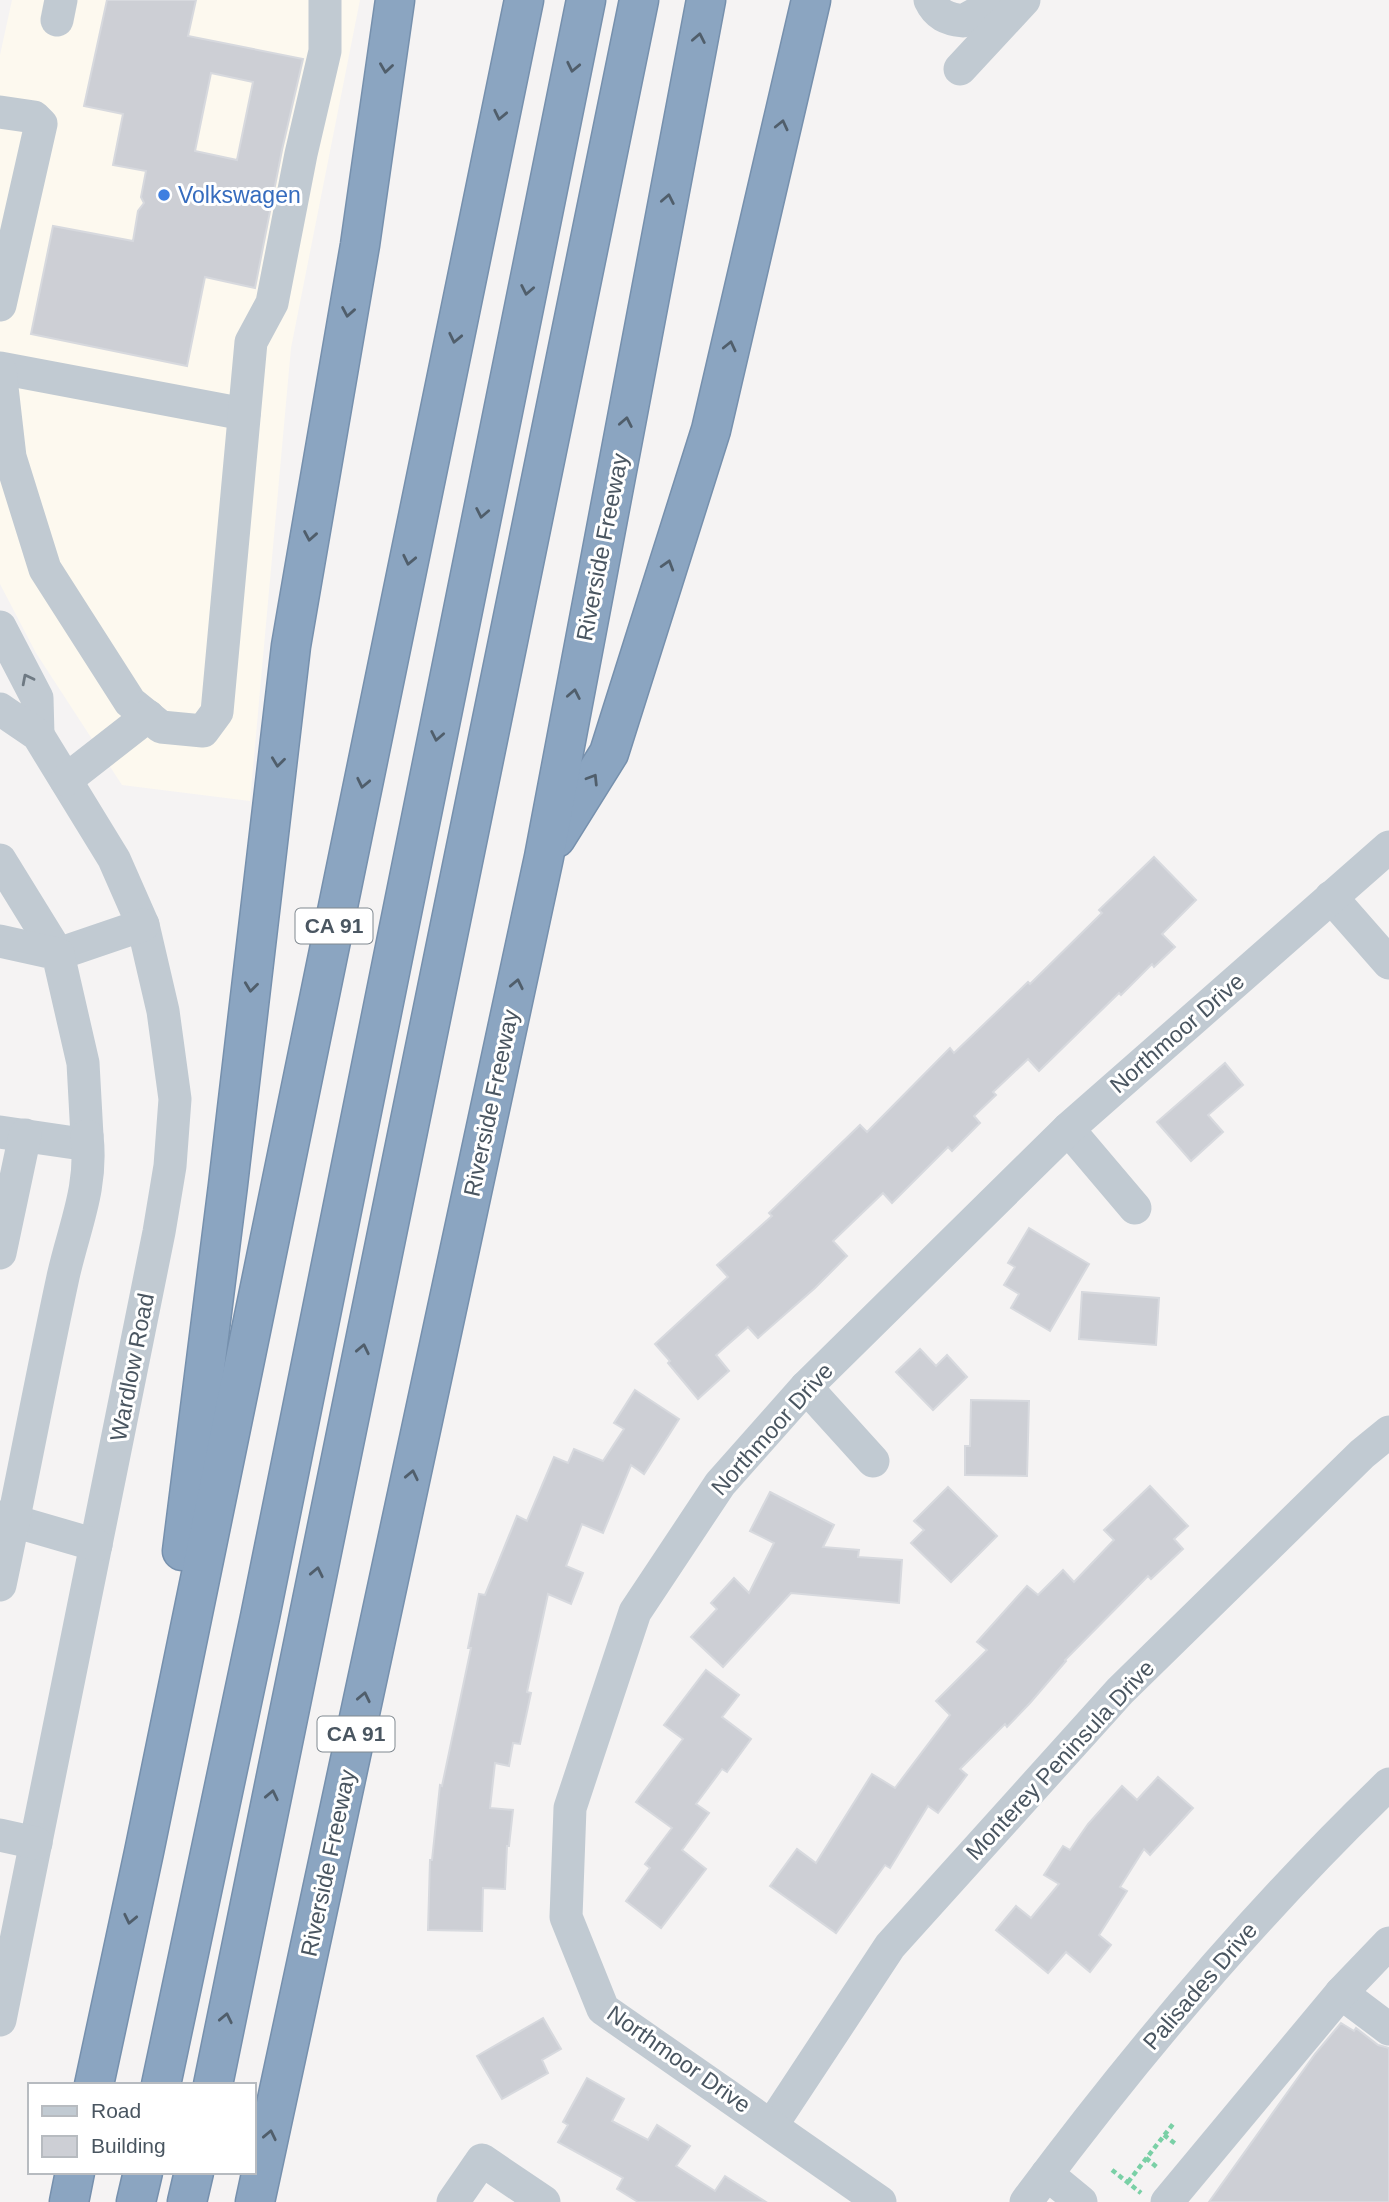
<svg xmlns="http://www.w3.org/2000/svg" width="1389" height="2202" viewBox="0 0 1389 2202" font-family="Arial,sans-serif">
<rect width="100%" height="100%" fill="#f5f3f3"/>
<polygon fill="#fdf9ef" points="12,0 360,0 291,348 250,801 122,785 36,653 0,584 0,55"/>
<g fill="#cdcfd5" stroke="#d7d9de" stroke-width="2" fill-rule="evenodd">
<path d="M107,0h89l-8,36 115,23 -21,91 -27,138 -50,-11 -18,89 -156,-32 22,-108 80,15 5,-30 6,-8 -3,-6 5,-26 -33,-6 10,-51 -39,-8zM211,73l42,9 -16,78 -42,-9z"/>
<polygon points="1154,857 1196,900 1162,934 1175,947 1154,967 1152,964 1121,995 1119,993 1039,1071 1028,1059 993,1092 996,1095 974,1116 980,1123 952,1151 948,1147 892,1203 883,1193 833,1241 847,1256 815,1288 758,1338 748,1327 716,1355 729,1371 698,1399 668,1363 670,1361 655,1344 728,1277 717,1265 772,1216 769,1213 860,1125 867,1132 950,1048 954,1053 1028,982 1030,984 1102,913 1099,910"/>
<polygon points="1225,1063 1243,1085 1208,1115 1223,1132 1191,1161 1157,1122"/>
<polygon points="1029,1228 1089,1264 1050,1331 1011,1308 1019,1294 1004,1285 1015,1267 1008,1263"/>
<polygon points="1082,1292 1159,1298 1156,1345 1079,1339"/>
<polygon points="920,1349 936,1366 947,1355 967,1377 933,1410 896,1372"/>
<polygon points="635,1390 679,1419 644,1474 631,1465 603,1533 582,1524 566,1566 583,1573 571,1604 548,1594 527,1692 531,1693 520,1744 513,1743 509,1766 495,1763 490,1808 513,1810 509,1846 507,1846 505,1889 483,1888 482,1931 428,1930 430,1860 432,1860 440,1785 442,1786 471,1648 468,1648 479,1594 485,1595 517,1516 527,1521 554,1457 568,1463 574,1449 603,1461 624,1429 614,1423"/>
<polygon points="971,1400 1029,1401 1027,1476 965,1475 965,1446 970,1446"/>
<polygon points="1150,1486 1188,1526 1174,1539 1183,1549 1151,1579 1148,1576 1065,1660 1066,1661 1030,1703 1007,1727 1005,1724 960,1769 967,1775 938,1813 928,1806 890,1868 885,1865 836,1933 770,1886 797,1849 816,1863 872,1774 895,1788 950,1715 936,1701 987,1650 977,1642 1027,1586 1038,1595 1063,1570 1074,1582 1114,1540 1104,1530"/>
<polygon points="948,1487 997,1536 951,1582 911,1543 924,1530 914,1521"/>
<polygon points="770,1492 834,1525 823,1547 859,1550 858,1557 902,1560 899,1603 791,1593 723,1667 691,1637 717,1609 711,1603 734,1578 749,1593 774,1543 750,1531"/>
<polygon points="706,1670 739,1695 722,1717 751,1739 727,1772 722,1769 696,1804 709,1813 682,1850 706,1869 661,1928 626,1901 650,1868 645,1864 672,1828 636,1802 683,1739 664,1725"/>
<polygon points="1158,1777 1193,1808 1150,1855 1144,1849 1120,1887 1127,1891 1099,1935 1111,1945 1090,1972 1066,1952 1048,1973 996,1930 1016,1906 1031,1918 1059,1884 1044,1875 1063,1846 1070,1850 1088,1824 1122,1786 1137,1800"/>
<polygon points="543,2018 561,2049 542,2060 548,2073 502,2099 477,2056"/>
<polygon points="1341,2023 1354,2031 1356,2028 1378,2045 1389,2048 1389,2202 1209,2202 1315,2054"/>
<polygon points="587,2078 624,2099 612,2121 648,2140 657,2125 690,2146 676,2166 715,2191 725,2176 766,2202 638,2202 617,2189 623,2178 558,2142 568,2125 563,2122"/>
</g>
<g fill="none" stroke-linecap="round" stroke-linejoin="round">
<g stroke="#7690ad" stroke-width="41">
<g id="highway">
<polyline points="556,838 609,753 711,430 811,0"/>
<polyline points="182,1551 228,1185 291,646 360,245 395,0"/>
<polyline points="94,2085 144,1852 524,0"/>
<polyline points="161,2085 260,1617 586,0"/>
<polyline points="213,2085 639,0"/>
<polyline points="69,2202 75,2172"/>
<polyline points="136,2202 143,2172"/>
<polyline points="187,2202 194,2172"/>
<polyline points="255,2202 544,857 706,0"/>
</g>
</g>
<g stroke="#7ad0a6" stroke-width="4.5" stroke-dasharray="5 3.5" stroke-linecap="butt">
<polyline points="1164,2135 1177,2145"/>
<polyline points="1146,2158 1159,2169"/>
<polyline points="1112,2170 1141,2193"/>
<polyline points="1128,2182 1173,2124"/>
</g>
<g stroke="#c1cad2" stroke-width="33">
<path d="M930,0c7,15 17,19 33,21l18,-10 9,-11"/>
<polyline points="57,20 61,0"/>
<polyline points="960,69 1024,0"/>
<polyline points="0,112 34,117 41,124 0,305"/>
<polyline points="0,368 244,414"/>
<polyline points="0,370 10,457 45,569 130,702 161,727 203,731 217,712 251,342 272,303 301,154 325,51 325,0"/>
<polyline points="0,627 37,698 38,735"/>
<polyline points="0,709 38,735 114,859 143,925 163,1011 175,1099 170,1166 159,1232 0,2020"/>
<polyline points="66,780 148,716"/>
<polyline points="0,860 58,954 143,925"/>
<polyline points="1331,897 1389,963"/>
<polyline points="0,941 58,954 83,1063 87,1136 75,1143 0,1132"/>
<polyline points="1068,1129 1135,1208"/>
<polyline points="0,1253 25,1135"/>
<polyline points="806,1387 873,1461"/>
<polyline points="0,1517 96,1545"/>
<path d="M0,1585c22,-103 41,-206 63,-308 11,-50 30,-89 24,-141"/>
<polyline points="0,1835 36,1843"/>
<polyline points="1341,1993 1389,2029"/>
<polyline points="772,2125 890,1946 1120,1691 1362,1454 1389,1432"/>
<polyline points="1047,2174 1081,2202"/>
<polyline points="453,2202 482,2160 544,2202"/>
<polyline points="880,2202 603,2009 566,1917 570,1808 635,1612 720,1484 806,1387 1068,1129 1389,847"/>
<path d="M1026,2202c110,-148 230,-290 363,-418"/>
<polyline points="1167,2202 1341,1993 1389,1943"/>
</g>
<use href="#highway" stroke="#8ba5c1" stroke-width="38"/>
</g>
<defs><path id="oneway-chevron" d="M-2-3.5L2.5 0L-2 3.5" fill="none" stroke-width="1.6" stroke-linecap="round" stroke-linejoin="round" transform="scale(1.75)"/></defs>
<g stroke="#505e6b">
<use href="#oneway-chevron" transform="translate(699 38) rotate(-79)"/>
<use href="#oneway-chevron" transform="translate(573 67) rotate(102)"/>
<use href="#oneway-chevron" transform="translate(386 68) rotate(98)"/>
<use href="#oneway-chevron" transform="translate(500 115) rotate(102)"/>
<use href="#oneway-chevron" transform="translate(782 125) rotate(-77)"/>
<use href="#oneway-chevron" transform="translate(668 199) rotate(-79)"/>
<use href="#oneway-chevron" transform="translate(527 290) rotate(101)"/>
<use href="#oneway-chevron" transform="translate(348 312) rotate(100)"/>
<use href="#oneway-chevron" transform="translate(455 338) rotate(102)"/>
<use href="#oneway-chevron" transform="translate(730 346) rotate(-77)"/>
<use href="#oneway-chevron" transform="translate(626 422) rotate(-79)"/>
<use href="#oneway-chevron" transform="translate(482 513) rotate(101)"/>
<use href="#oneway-chevron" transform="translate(310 536) rotate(100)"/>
<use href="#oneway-chevron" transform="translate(409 560) rotate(102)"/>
<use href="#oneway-chevron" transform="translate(668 565) rotate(-73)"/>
<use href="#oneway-chevron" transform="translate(574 694) rotate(-79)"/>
<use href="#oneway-chevron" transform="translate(437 736) rotate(101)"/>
<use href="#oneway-chevron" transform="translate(278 762) rotate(97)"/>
<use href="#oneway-chevron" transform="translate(593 779) rotate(-58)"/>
<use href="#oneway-chevron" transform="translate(363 783) rotate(102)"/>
<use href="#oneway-chevron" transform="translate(517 984) rotate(-78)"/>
<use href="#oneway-chevron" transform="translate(251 987) rotate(97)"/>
<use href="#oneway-chevron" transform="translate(363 1349) rotate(-78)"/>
<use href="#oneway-chevron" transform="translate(412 1475) rotate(-78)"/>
<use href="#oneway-chevron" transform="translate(317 1572) rotate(-78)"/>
<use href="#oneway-chevron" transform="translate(364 1697) rotate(-78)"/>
<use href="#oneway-chevron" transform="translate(272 1795) rotate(-78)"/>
<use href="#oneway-chevron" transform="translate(130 1919) rotate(102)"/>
<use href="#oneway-chevron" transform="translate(226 2018) rotate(-78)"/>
<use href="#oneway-chevron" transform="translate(270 2135) rotate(-78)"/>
</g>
<use stroke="#6e7983" href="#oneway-chevron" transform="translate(27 679) rotate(-117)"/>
<circle fill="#3f7fe0" stroke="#fff" stroke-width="2.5" cx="164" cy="195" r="7"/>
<g text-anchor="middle" stroke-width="6" stroke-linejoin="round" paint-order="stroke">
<g fill="#fff" stroke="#808990" stroke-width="2">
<rect x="295.5" y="908.5" width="77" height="35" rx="5"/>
<rect x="317.5" y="1716.5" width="77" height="35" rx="5"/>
</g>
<g font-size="21" font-weight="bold" fill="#4a5661">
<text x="334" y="933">CA 91</text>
<text x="356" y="1741">CA 91</text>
</g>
<g font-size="23" fill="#366cbe" stroke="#fff" text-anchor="start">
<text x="178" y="203">Volkswagen</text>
</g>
<g font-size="23" fill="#4a5661" stroke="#fff">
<text transform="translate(602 547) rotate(-79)" y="8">Riverside Freeway</text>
<text transform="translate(1177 1033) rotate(-41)" y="8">Northmoor Drive</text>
<text transform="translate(491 1103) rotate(-78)" y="8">Riverside Freeway</text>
<text transform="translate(132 1367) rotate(-79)" y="8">Wardlow Road</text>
<text transform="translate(772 1429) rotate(-48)" y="8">Northmoor Drive</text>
<text transform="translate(1060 1760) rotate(-47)" y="8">Monterey Peninsula Drive</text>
<text transform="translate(328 1863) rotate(-78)" y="8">Riverside Freeway</text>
<text transform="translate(1200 1986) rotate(-49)" y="8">Palisades Drive</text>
<text transform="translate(679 2059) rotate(35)" y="8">Northmoor Drive</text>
</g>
</g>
<rect x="28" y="2083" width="228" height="91" fill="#ffffff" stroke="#b7bbc0" stroke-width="2"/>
<rect x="42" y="2106" width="35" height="10" fill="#c1cad2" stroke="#b7bbc0" stroke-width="2"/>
<text x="91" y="2118" font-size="21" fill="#4a5661">Road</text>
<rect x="42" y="2136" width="35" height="21" fill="#cdcfd5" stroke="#b7bbc0" stroke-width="2"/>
<text x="91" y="2153" font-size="21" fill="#4a5661">Building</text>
</svg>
